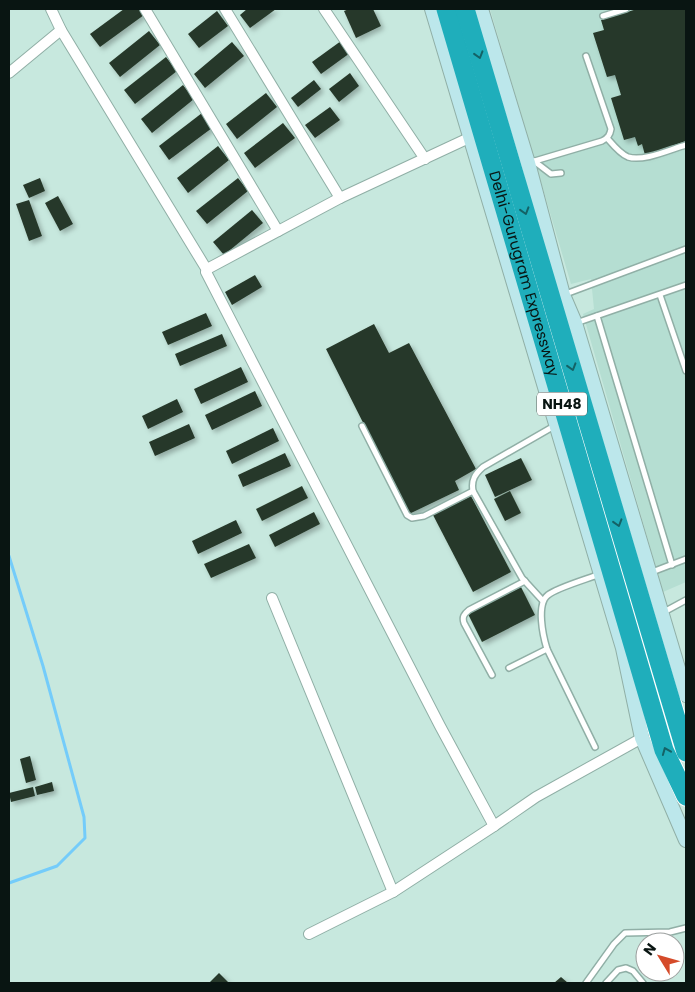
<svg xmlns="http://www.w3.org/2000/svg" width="695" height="992" viewBox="0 0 695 992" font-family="Poppins,sans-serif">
<defs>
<filter id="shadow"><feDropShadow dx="3" dy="3" stdDeviation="2.5" flood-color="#0004"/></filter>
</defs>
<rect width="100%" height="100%" fill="#c7e8de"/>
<polygon fill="#b5ded2" points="490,9 686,9 686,582 663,592 583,314 594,309 591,279 571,284"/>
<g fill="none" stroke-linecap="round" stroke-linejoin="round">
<polyline stroke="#74ccfa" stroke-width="3" points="9,556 43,666 84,817 85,838 57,866 9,883"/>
</g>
<g fill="#263829" filter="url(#shadow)">
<polygon points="124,9 139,9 144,15 100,47 90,34"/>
<polygon points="247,9 276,9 250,28 240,15"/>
<polygon points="349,9 373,9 381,26 356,38 344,11"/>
<polygon points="637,9 685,9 686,11 686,141 645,155 642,144 638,146 635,137 624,140 611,98 621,95 615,75 607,77 593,33 604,30 601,20"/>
<polygon points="217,11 228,26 199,48 188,34"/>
<polygon points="149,31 160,45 120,77 109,63"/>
<polygon points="341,41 350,53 321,74 312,62"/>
<polygon points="232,42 244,56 205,88 194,74"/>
<polygon points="166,57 177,71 135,104 124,90"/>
<polygon points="350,73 359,86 339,102 329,89"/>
<polygon points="314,80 321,89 298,107 291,98"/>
<polygon points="183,85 194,99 152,133 141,119"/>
<polygon points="266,93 277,107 237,139 226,124"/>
<polygon points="330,107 340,120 315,138 305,125"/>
<polygon points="202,113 212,128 169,160 159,146"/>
<polygon points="283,123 295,138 255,168 244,153"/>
<polygon points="218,146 229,160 188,193 177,178"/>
<polygon points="40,178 45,191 29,198 23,185"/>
<polygon points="238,178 248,191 207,224 196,211"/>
<polygon points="58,196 73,224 60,231 45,203"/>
<polygon points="29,200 42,236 29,241 16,204"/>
<polygon points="252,210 263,223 224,255 213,242"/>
<polygon points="255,275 262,287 232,305 225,292"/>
<polygon points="206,313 212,326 168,345 162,332"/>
<polygon points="374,324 389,353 409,343 476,469 455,481 459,490 409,514 326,349"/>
<polygon points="222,334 227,346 180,366 175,354"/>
<polygon points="241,367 248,382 201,404 194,389"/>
<polygon points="255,391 262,406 212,430 205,415"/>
<polygon points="177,399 183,412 148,429 142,416"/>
<polygon points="189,424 195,438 155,456 149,442"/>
<polygon points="273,428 279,441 232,464 226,451"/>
<polygon points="285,453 291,466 243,487 238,475"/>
<polygon points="521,458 532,480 495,497 485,475"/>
<polygon points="302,486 308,498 262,521 256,509"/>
<polygon points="510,491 521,513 505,521 494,499"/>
<polygon points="471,496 511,572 473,592 433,515"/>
<polygon points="314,512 320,524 275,547 269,535"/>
<polygon points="236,520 242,533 198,554 192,541"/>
<polygon points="249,544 256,558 211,578 204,564"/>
<polygon points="521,587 535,615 482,642 468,614"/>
<polygon points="30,756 36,780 26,783 20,759"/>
<polygon points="52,782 54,791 37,795 35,787"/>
<polygon points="33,787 35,796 11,802 9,793"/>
<polygon points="219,973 229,983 209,983"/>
<polygon points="561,977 568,983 554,983"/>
</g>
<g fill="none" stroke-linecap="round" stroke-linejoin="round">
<g stroke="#90afa6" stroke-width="8">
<g id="lane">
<polyline points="603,16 626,9"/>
<path d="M607,138c6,7 13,16 21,19 16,5 43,-8 58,-12"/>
<polyline points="534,161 551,174 561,173"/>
<path d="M528,163l74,-22c6,-3 8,-6 9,-12l-25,-73"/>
<polyline points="563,295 686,249"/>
<polyline points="660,295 686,371"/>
<polyline points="597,316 672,565"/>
<polyline points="576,323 686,285"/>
<polyline points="362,426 407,515 412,518 424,516 473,491"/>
<polyline points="652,572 686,559"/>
<path d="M543,601l-21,-23 -49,-87c-2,-11 2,-17 10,-24l73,-42"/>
<polyline points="662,613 686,600"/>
<polyline points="509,668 547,649"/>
<path d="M492,675l-28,-52c-2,-6 0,-9 5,-13l56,-29"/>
<path d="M595,747l-48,-98c-4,-13 -11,-45 1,-54 8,-7 39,-16 52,-21"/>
<polyline points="586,983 614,944 625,933 670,932 686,928"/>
<polyline points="606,983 618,970 626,968 633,971 643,983"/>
</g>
</g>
<g stroke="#90afa6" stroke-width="12">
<g id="street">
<polyline points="51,9 61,30 207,270"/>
<polyline points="145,9 278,231"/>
<polyline points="225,9 340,198"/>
<polyline points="324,9 425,159"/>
<polyline points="9,73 61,30"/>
<polyline points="471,137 340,198 209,268 206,272 440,726 494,826"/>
<polyline points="272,598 393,892"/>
<polyline points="309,934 393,892 494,826 536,797 642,738"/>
</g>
</g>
<g stroke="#90afa6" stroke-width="16">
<g id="secondary">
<polyline points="432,9 623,648 642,738 686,840"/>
<polyline points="481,9 528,163 563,295 575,323 686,695"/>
</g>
</g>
<g stroke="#fff" stroke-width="21">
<g id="highway">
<path id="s1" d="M446,9l218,741 22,46"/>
<polyline points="465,9 686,752"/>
</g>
</g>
<use href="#lane" stroke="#fff" stroke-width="5"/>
<use href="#street" stroke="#fff" stroke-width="10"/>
<use href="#secondary" stroke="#bce7eb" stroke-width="14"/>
<use href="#highway" stroke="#1faebb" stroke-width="19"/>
</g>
<defs><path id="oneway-chevron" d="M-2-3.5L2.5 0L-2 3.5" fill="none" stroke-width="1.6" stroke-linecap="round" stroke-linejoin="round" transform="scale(1.25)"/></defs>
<g stroke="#146266">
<use href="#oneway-chevron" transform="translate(479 55) rotate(73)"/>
<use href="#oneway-chevron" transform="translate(525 211) rotate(73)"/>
<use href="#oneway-chevron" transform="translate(572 367) rotate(73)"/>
<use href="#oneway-chevron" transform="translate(618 523) rotate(73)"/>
<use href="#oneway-chevron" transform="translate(666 751) rotate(-112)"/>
</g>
<g text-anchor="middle" stroke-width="5" stroke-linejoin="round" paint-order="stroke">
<rect fill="#fff" stroke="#535b59" stroke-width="1" x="537" y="392.5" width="50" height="23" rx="4"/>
<g font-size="14" font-weight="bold" fill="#091512">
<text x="562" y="409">NH48</text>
</g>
<g font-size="15" fill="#091512" stroke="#fff">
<text dy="5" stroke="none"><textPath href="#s1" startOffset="276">Delhi-Gurugram Expressway</textPath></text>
</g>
</g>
<rect width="695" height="992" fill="none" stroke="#091512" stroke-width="20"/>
<g transform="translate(660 957) rotate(307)"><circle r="24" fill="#ffffff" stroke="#9da1a0"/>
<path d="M0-4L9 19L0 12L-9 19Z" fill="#d54b2a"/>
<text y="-8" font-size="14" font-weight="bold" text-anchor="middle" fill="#091512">N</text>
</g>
</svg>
